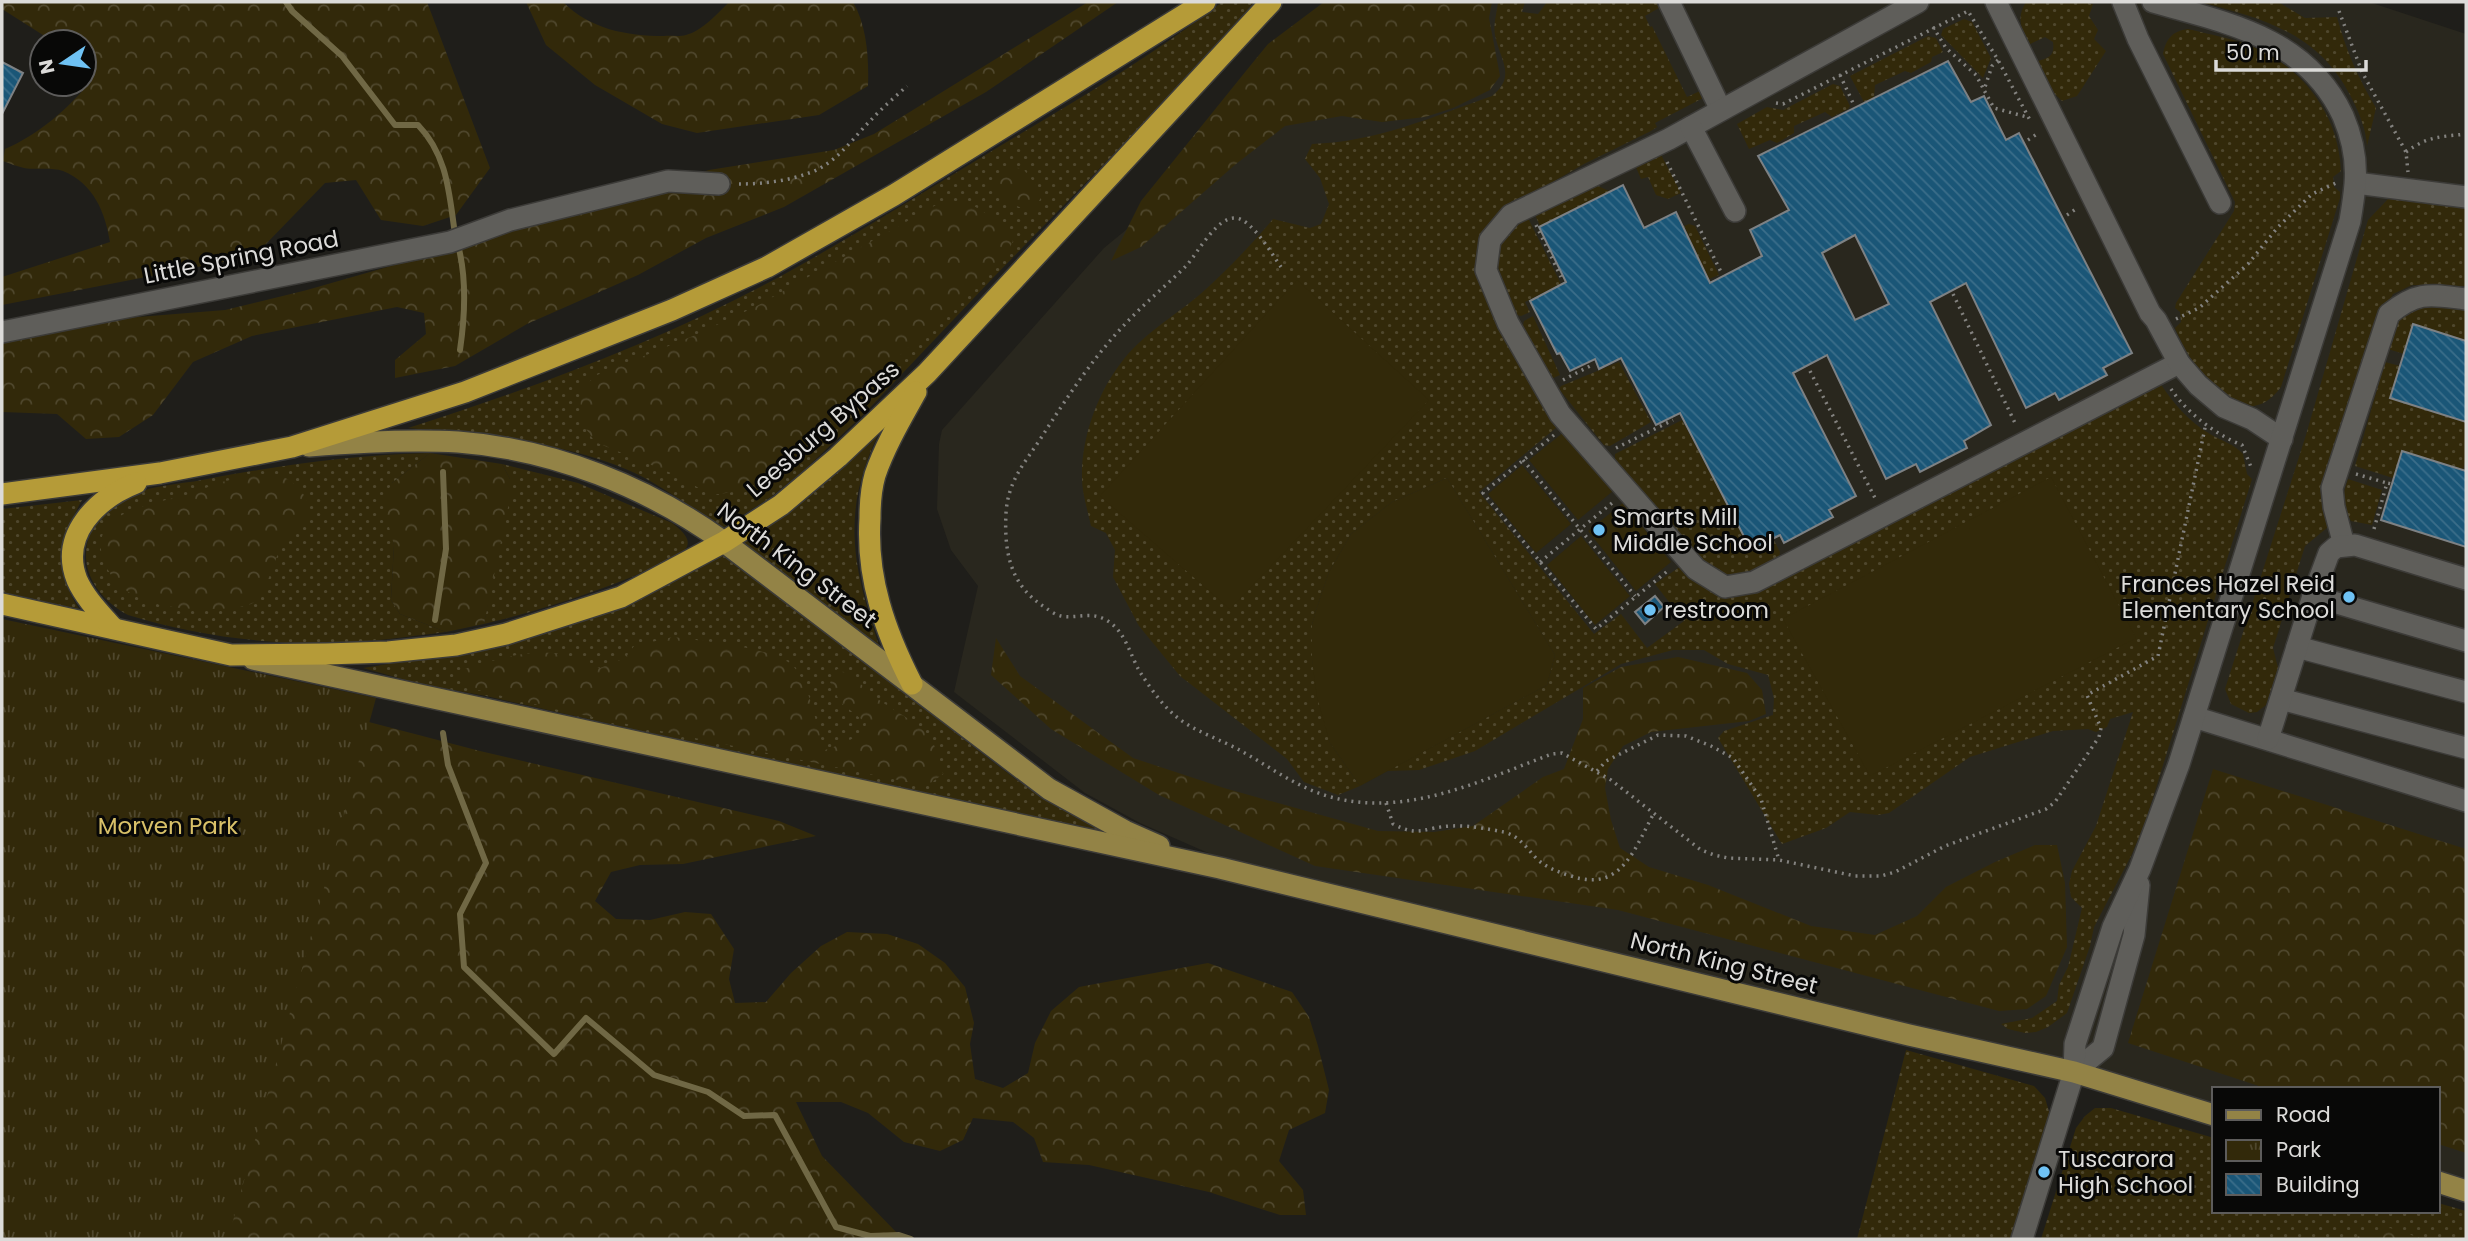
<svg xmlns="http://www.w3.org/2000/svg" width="2468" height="1241" viewBox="0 0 2468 1241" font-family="Poppins,sans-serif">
<defs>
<pattern id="grass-dots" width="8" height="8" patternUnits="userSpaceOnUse" patternTransform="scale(1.75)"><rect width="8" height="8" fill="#32290a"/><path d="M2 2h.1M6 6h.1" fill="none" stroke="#4f472d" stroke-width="1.8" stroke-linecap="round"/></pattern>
<pattern id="forest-crowns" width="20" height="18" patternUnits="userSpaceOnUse" patternTransform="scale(1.75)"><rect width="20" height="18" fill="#32290a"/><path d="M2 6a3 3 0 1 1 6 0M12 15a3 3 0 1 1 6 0" fill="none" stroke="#4f472d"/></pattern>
<pattern id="park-tufts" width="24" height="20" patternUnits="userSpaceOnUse" patternTransform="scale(1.75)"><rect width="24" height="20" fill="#32290a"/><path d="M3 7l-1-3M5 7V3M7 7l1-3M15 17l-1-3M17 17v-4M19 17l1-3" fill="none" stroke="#4f472d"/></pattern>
<pattern id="building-back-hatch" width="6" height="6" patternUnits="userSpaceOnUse" patternTransform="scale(1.75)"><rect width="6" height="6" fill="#1a5677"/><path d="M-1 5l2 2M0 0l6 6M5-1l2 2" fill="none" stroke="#3b6e8a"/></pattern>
</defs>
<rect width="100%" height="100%" fill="#1f1e1a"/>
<polygon fill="#29271e" points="1437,2 2369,2 2466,34 2466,1200 2438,1191 2438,1089 2214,1089 2214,1117 1240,867 1140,823 1085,793 954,692 978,586 951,550 937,509 939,444 942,430 1104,248 1255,124"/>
<g fill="url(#grass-dots)">
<path d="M1222,2h40l-272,279 -125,132 -62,58 -32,26 -47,30c-15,-3 -28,-16 -40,-25 -17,-11 -37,-24 -56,-32 -68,-29 -147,-35 -220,-42 135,-43 268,-93 391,-162 62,-35 122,-72 183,-109 81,-49 164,-96 240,-155z"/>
<path d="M1498,2h27l-3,10 16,2 9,-12h111l1,6 -14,8 5,11 2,-1 35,71 13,-6 4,5 -1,2 -48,25 2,4 -6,4 -67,33 -42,24 -30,13 -21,20 -10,23 82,178 -84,70 115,142 27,-20 26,34 37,-27 -29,-37 26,-18 39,26 440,-209c13,20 29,39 50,51 12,7 24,10 33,20l4,20 5,5 -107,344 -14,33 -37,71 -4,19 -23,67 -19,14 -12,5 -11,1 -17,-4 -7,-5 31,-6 25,-17 2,-16 9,-18 14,-59 -11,-11 -2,-13 3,-13 24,-45 37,-114 -23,7 -3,8 -11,5 -8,-3 -35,2 -83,26 -81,56 -11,2 -28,-3 -24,16 -44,16 -64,-106 6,-7 49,-16 1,-17 -6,-23 -40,-11 -24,-14h-31l-52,14 -146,87 -56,19 -32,1 160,-86 8,-30 -108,-177 -55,24 -41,32 -22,38 -13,38 -4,15v35l18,83 30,43 -22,9 -34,-13 -17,-23 -107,-83 -41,-50 -26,-49 2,-27 -9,-17 -15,-7c-3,-15 -9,-32 -9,-48 -1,-41 16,-87 42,-119 22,-28 56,-46 82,-70 24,-22 46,-45 67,-70l37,9 11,-4 8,-20 -9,-26 -15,-19 7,-15c64,-2 120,-27 180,-48 25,-20 8,-36 3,-61 -2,-10 2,-23 3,-33z"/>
<path d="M2026,2h57l10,2 -4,12 9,14 -4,9 12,12 -29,45 -15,5 -9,-9 -15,-31c11,-3 17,-5 15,-19l-8,-5 -15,7c-9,-16 -14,-26 -4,-42z"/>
<path d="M2200,2h78l27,16 32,-1c9,33 21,61 39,91l-9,38c-1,-18 -9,-36 -17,-51 -32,-62 -88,-77 -150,-93z"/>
<polygon points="1964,19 1972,22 1991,58 1983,78 1941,35 1943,29"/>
<path d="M2188,29c20,5 43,9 63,17 52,21 88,69 90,125l-8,6 1,10 6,5v6l-59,189c-40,55 -91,-22 -106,-59l6,-6 -1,-10 -5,-4 1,-5 58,-92 1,-9 -72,-148c3,-15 9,-23 25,-25z"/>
<polygon points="1928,36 1936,38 1943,52 1932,57 1931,62 1911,73 1905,71 1875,85 1874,97 1864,102 1850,76"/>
<polygon points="1833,84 1840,86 1850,106 1848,109 1832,117 1825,112 1794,126 1794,133 1777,143 1770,140 1749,149 1737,124 1767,107 1783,110"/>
<polygon points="1657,147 1681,193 1668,199 1656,195 1648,177 1641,179 1635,165"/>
<polygon points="1589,182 1609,191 1540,226 1536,217 1538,209"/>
<polygon points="2389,198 2466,207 2466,286 2412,285 2393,294 2381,315 2322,500 2328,527 2305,546 2273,648 2278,668 2266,705 2257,712 2249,713 2231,704 2225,689 2306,435 2368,220"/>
<polygon points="1523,217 1529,220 1561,284 1525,302 1530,312 1521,316 1517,315 1496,262 1498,248 1513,223"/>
<polygon points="1689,224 1695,226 1719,275 1709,279 1684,226"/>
<polygon points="2416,305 2466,306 2466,341 2413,324 2404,354 2388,349 2400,318"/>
<polygon points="1533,316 1560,375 1551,379 1523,326 1524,321"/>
<polygon points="1619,362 1651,422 1610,446 1604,445 1559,389 1561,386"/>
<polygon points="2385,362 2400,366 2390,398 2466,422 2466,458 2463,470 2402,451 2393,478 2355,466"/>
<polygon points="1682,420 1751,551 1774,540 1780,552 1779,558 1751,571 1738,574 1723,574 1699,560 1615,459 1615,454"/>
<path d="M883,425c-44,84 -31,141 -2,226l-140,-107 1,-3z"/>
<path d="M430,453l-38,30v49l2,13 -3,55 9,14 46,18c-41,5 -82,11 -123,11 -66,1 -133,-9 -195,-28 -22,-12 -41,-32 -42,-58 -1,-30 22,-52 48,-63 20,-9 47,-10 68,-14 79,-15 148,-25 228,-27z"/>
<path d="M502,464l76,19 94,40c20,15 22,24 0,37 -63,28 -122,48 -188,64l26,-145z"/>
<path d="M2348,479l34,11 -10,35 -21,-4c-11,-18 -9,-23 -3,-42z"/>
<path d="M82,500c-22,40 -29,68 -3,109l-77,-17v-83z"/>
<polygon points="722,553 1018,781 1053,803 1118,838 486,696 420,684 363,668 425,658 652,592"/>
<polygon points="1906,1050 2034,1086 2045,1098 2050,1115 2010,1239 1857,1239"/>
<polygon points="2095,1108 2111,1108 2214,1138 2214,1211 2438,1211 2438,1203 2466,1211 2466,1239 2041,1239 2076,1128 2085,1116"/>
</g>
<g fill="url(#forest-crowns)">
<path d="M2,2h425l63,166 -34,47 -33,11 -42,-6 -25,-40 -31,3 -63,65 -39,14 -221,43v-28l108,-35c-5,-30 -16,-58 -47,-71 -11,-4 -27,-1 -39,-3 -7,-2 -14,-4 -21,-7l2,-12c33,-14 64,-41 86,-68l-7,-19v-20h-30l-52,-33z"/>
<path d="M526,2h37c27,27 63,34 101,34 6,-1 15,1 22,-1 16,-4 32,-22 43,-33h124c14,24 16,57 15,84l-49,29 -122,18 -35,-9 -67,-39 -49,-40z"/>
<polygon points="1088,2 1118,2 986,92 784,207 706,238 638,275 527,324 455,366 395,378 395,360 426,334 424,313 397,307 252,336 193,362 153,415 119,437 86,439 57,414 2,412 2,343 47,330 138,317 225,310 307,290 534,225 709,170 834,150 874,134"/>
<polygon points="1324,2 1492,2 1489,18 1500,76 1490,90 1453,108 1425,117 1382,122 1342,116 1285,126 1236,164 1141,247 1111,261 1141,201 1250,66 1268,44"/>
<path d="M1013,166l11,4 19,24 -8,14c-16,3 -39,-9 -42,-27z"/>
<polygon points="966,201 1006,226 1013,241 1007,253 891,364 792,450 740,491 712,495 671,473 595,442 580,420 581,389 597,375 693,336 755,307 936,205"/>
<polygon points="430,453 502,464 510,479 510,498 484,624 446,632 400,614 391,600 394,545 385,512 385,496 392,483"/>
<path d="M262,474c7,1 16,0 21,3 12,4 30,24 25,37 -5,14 -22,19 -27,32 -6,13 -16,50 -28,57 -10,7 -60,7 -73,5 -28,-3 -58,-12 -72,-38 -30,-56 40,-65 78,-75 13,-3 26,-11 40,-14 12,-3 24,-5 36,-7z"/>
<path d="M673,637c27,4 103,10 121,30 16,18 22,60 31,83l17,-6 23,-12 1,-9 -26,-21 -10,-20 7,-13c19,7 29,22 45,33 34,23 53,26 61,72l-15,11 -30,-5 -344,-71 -88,-22 -5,-17c31,-9 71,-23 103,-15 12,2 24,9 36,13l25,-10 9,-12z"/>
<polygon points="996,638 1020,676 1133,758 1224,788 1378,831 1434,832 1473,826 1543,777 1564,769 1583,719 1583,688 1621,667 1678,657 1747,673 1762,690 1766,714 1749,721 1651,732 1623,746 1608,769 1605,788 1611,820 1620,848 1649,867 1708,885 1811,926 1875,935 1917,916 1946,887 1995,862 2035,845 2057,845 2065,883 2067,947 2046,996 2027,1009 1999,1011 1618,910 1315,866 1159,795 1051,729 991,675"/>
<polygon points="365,721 480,751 779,821 816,836 683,864 640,865 611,872 595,901 616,919 650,920 685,912 711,914 734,949 729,979 735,1003 766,1002 791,973 821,946 847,932 887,934 918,944 945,963 965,987 974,1023 970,1044 975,1079 1003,1088 1028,1073 1035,1043 1051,1011 1079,987 1208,963 1292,992 1309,1017 1318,1046 1329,1090 1325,1113 1289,1130 1279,1161 1303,1190 1306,1215 1280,1215 1209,1192 1089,1165 1043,1162 1034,1138 1013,1122 973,1118 963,1140 940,1151 904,1142 868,1113 841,1102 796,1102 822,1156 899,1235 917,1239 2,1239 2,979"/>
<polygon points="2213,769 2466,849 2466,1153 2438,1144 2438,1089 2268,1089 2128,1043"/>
<polygon points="2390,1228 2423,1239 2348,1239"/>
</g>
<polygon fill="url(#park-tufts)" points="2,619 376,698 228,1239 2,1239"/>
<g fill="#32290a">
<polygon points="1297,280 1429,400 1230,609 1100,496"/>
<polygon points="1564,432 1613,491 1578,520 1529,460"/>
<polygon points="1522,465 1571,524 1536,553 1488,494"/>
<polygon points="2051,477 2136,638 1870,776 1783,619"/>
<polygon points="1447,478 1555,655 1547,685 1360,786 1330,743 1317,697 1312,660 1312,625 1316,610 1329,572 1351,534 1392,502"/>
<polygon points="1623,503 1671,562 1636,591 1588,531"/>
<polygon points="1581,536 1630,596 1595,625 1547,565"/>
</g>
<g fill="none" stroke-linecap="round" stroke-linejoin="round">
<g stroke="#706845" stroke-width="6">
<path d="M286,2l6,9 50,45 53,69h23c30,31 31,69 37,109"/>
<path d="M458,245c9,34 7,71 2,105"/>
<polyline points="435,620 446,549 443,472"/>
<polyline points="443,733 448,765 486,863 460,914 464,967 554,1054 586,1018 654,1075 708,1092 744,1116 775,1115 836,1227 870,1236 899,1235 911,1239"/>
</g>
</g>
<g fill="url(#building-back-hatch)" stroke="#7d8184" stroke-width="2" fill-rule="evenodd">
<path d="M1948,61l23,41 13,-6 22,44 13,-7 113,220 -29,15 4,7 -48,25 -4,-7 -29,15 -60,-125 -36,19 61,123 -27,16 3,7 -47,24 -4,-8 -30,15 -59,-124 -34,18 63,123 -27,14 4,7 -49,26 -4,-8 -29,15 -71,-137 -24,12 -35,-67 -22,11 -4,-10 -25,12 -10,-18 -3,1 -27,-53 36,-19 -27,-55 84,-42 21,43 32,-16 34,71 52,-27 -12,-26 39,-20 -31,-54zM1855,235l34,69 -34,16 -33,-67z"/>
<polygon points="2,62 23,73 2,114"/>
<polygon points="2413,324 2466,341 2466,422 2390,398"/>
<polygon points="2402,451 2466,471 2466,547 2381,520"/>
<polygon points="1655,596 1664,607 1645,624 1635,612"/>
</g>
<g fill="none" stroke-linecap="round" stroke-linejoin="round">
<g stroke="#3c3b38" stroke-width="24">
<g id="minor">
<polyline points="1669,2 1721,110"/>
<polyline points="1918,2 1669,139 1511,215 1490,240 1486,270 1508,323 1560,414 1696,569 1725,587 1754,582 2179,363"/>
<polyline points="1996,2 2150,313 2156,320 2179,363 2198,385 2224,407 2252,419 2282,439"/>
<polyline points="2123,2 2138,39 2220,203"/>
<polyline points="1691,127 1735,211"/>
<polyline points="2356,183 2466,197"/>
<polyline points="2,332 450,242 510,220 668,181 719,184"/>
<path d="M2344,545l-10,-38 -2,-19 57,-174c30,-24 42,-19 77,-15"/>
<polyline points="2313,596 2466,641"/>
<polyline points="2297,647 2466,692"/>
<polyline points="2281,699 2466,748"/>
<polyline points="2194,717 2466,801"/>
<polyline points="2268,739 2313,596 2329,553 2336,547 2355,545 2466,579"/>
<polyline points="2074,1072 2103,1048 2134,935 2139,885"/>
<path d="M2022,1239l52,-167 1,-28 38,-117 27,-58 39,-105 171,-543c2,-12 4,-25 5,-37 2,-23 -3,-47 -12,-68 -36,-78 -115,-93 -190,-114"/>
</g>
</g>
<g stroke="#3c3b38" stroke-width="24">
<g id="major">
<path d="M309,446c50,-4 99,-7 149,-4 95,7 190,45 266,100l325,247 76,42 34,15"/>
<polyline points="253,659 1220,868 1909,1035 2074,1072 2214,1115"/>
<polyline points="2438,1182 2466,1191"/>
</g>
</g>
<g stroke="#3c3b38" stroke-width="24">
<g id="highway">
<polyline points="2,494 160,473 292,447 465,392 672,310 767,267 894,195 1205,2"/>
<polyline points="2,604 231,655 326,654 388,652 456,645 506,634 621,597 724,542 781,505 838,457 927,373 1271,2"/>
<path d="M113,628c-13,-15 -28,-30 -36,-48 -18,-46 21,-82 59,-97"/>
<path d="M912,684c-27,-53 -46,-106 -42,-166 0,-14 1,-29 5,-43 10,-29 26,-56 41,-83"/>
</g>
</g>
<g stroke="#83827f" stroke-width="3.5" stroke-dasharray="2 5" stroke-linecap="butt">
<polyline points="2339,11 2362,72 2406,152 2408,172"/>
<polyline points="1933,27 1946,48 1976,75 1984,90"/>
<polyline points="1998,60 1992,66 1984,90 1994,108 2027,117"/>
<polyline points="1840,75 1853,103"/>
<polyline points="1776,103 1783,104 1968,11 1998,60 2031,122"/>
<polyline points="2028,140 2037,134"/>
<path d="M2406,152c22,-16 34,-15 60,-18"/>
<polyline points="1667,162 1721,272"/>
<path d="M739,184c23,0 49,-3 70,-11 27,-9 43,-34 62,-53 11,-12 24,-23 36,-34"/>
<polyline points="2067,215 2076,209"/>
<polyline points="1536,225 1561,277"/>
<path d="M1281,267c-9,-13 -30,-49 -46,-49 -18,-1 -37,34 -48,47 -19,19 -40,36 -59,56 -35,36 -62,78 -89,120 -16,24 -31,41 -33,72 -2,39 4,73 40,95 4,3 10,7 15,8 15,3 31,-5 45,4 19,10 24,35 34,52 9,14 20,30 32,41 19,18 49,26 71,39 27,15 51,33 81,43 79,25 155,-14 228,-41l10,-1 49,27 90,70 13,5 14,3 51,2 76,16h26l14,-4 50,-26 101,-37 9,-7 44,-65 2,-9 -14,-33 71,-39 48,-233"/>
<polyline points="1953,294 2016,425"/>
<polyline points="2176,319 2199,308 2248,264 2278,227 2312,194 2336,183"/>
<polyline points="1810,371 1875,498"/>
<polyline points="1563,380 1590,366"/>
<path d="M2171,389c15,23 45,46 71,56l9,22"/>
<polyline points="1554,435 1483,493 1596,629 1670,569"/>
<polyline points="1616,448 1673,420"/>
<polyline points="1523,460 1635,596"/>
<polyline points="2356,474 2387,483"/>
<polyline points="2374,529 2387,483 2392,484"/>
<polyline points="1540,562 1612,503"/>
<polyline points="1597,771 1606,761 1658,735 1686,736 1711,746 1733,758 1761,799 1779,860"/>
<path d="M1386,803l7,21c27,14 31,3 58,2 17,-1 37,3 53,6 16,4 23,17 33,27 10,9 21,13 34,17 51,17 63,-27 83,-63"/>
</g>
<use href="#minor" stroke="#5f5e5a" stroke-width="21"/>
<use href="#major" stroke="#938346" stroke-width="21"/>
<use href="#highway" stroke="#b59b38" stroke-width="21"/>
</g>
<g fill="#6fc2f4" stroke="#080807" stroke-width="2.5">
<circle cx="1599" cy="530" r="7"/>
<circle cx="2349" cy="597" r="7"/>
<circle cx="1650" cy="610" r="7"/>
<circle cx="2044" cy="1172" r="7"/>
</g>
<g text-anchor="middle" stroke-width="6" stroke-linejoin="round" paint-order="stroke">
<g font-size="23" fill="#dcdbd9" stroke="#080807">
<text transform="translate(241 257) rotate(-11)" y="8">Little Spring Road</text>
<text transform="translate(823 429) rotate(-41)" y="8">Leesburg Bypass</text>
<text transform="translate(797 565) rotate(37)" y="8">North King Street</text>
<text transform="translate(1724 963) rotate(14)" y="8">North King Street</text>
</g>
<g font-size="23" fill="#dcdbd9" stroke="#080807" text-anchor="start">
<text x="1613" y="525">Smarts Mill<tspan x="1613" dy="26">Middle School</tspan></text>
<text x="2335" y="592" text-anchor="end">Frances Hazel Reid<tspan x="2335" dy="26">Elementary School</tspan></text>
<text x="1664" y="618">restroom</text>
<text x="2058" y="1167">Tuscarora<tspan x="2058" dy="26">High School</tspan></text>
</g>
<g font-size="23" fill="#d8c068" stroke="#080807">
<text x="168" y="834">Morven Park</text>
</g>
</g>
<rect width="2468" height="1241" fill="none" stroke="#dcdbd9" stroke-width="7"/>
<rect x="2212" y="1087" width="228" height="126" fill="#080807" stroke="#5d5c5b" stroke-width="2"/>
<rect x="2226" y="1110" width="35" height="10" fill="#938346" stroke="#5d5c5b" stroke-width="2"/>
<text x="2276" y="1122" font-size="21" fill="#dcdbd9">Road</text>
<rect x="2226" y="1140" width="35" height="21" fill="url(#park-tufts)" stroke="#5d5c5b" stroke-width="2"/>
<text x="2276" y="1157" font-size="21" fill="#dcdbd9">Park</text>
<rect x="2226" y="1174" width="35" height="21" fill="url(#building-back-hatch)" stroke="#5d5c5b" stroke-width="2"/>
<text x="2276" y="1192" font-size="21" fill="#dcdbd9">Building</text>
<g transform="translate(63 63) rotate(257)"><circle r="33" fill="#080807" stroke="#5d5c5b" stroke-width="2"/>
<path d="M0-5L12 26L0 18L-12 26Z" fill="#6fc2f4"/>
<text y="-10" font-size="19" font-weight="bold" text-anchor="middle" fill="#dcdbd9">N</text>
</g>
<path d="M2216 60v10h150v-10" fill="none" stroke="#dcdbd9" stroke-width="3.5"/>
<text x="2226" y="60" font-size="21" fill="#dcdbd9" stroke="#080807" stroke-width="5" paint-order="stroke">50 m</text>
</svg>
